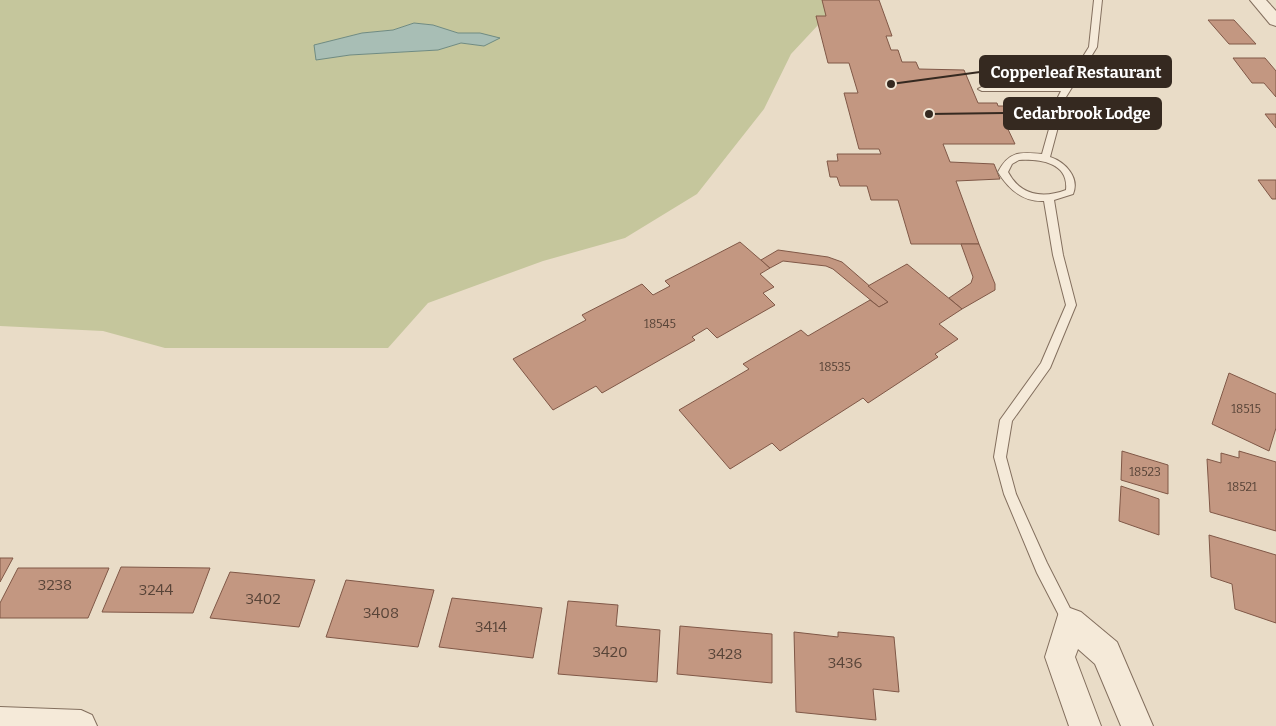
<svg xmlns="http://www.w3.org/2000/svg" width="1276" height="726" viewBox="0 0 1276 726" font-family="Bitter,serif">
<rect width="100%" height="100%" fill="#e9dcc7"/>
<path fill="#c5c69c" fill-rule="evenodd" d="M0,0h852l-33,24 -28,30 -27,55 -67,85 -72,44 -82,23 -115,42 -40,45h-223l-62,-17 -103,-5zM414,23l19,2 25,8h22l4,13 -23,-3 -23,7 -88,5 -34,4 -1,-14 47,-12 31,-3z"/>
<polygon fill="#a8beb5" stroke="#6f8b82" points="414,23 433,25 458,33 480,33 500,38 484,46 461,43 438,50 350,55 316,60 314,45 362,33 393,30"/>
<g fill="#c39781" stroke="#805847">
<polygon points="822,0 879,0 892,36 886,36 891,50 898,50 902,62 916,62 919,69 964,70 978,103 997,103 998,106 1005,106 1013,123 1005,123 1015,144 943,144 950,162 994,164 1000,179 956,181 979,244 911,244 898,200 871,200 867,186 840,186 837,177 830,177 827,161 838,161 837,154 881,154 879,149 859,149 844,93 858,93 849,63 828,63 816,16 826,16"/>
<polygon points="1208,20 1234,20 1256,44 1229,44"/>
<polygon points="1233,58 1265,58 1276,71 1276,97 1264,83 1252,83"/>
<polygon points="1265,114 1276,114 1276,128"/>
<polygon points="1258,180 1276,180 1276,199 1272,199"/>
<polygon points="740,242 770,268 760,274 774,287 763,293 775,305 717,338 707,328 692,337 695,340 602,393 596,386 553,410 513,359 586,320 582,315 642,284 653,295 670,286 665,281"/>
<polygon points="961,244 979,244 995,284 995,290 962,309 949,298 971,283 973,277"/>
<polygon points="778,250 828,257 842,262 888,302 879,307 833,269 826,266 783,261 770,268 761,260"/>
<polygon points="907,264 962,309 939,324 958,339 935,354 938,357 868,403 863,398 780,451 772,443 730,469 679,410 749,369 743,364 801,330 808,336 870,300 879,307 888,302 868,286"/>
<polygon points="1229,373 1276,394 1276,428 1269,451 1212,424"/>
<polygon points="1122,451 1168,465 1168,494 1121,480"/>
<polygon points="1239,451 1276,462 1276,531 1210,512 1207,459 1221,463 1221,453 1239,458"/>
<polygon points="1121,486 1159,499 1159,535 1119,521"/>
<polygon points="1209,535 1276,555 1276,623 1235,609 1232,584 1211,577"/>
<polygon points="0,558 13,558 0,582"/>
<polygon points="121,567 210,568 193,613 102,612"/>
<polygon points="18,568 109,568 88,618 0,618 0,603"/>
<polygon points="230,572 315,580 299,627 210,618"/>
<polygon points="346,580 434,590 418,647 326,637"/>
<polygon points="452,598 542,608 533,658 439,647"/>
<polygon points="568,601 618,605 616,626 660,630 657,682 558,674"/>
<polygon points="680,626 772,634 772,683 677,674"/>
<polygon points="794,632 838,637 838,632 894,637 899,692 873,689 876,720 796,712"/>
</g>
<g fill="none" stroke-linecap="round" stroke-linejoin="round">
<g stroke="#836f5e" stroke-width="2">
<path id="lane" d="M1094,0h8l-5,47 -31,50 -16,60c15,5 30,20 23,37l-19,6 9,55 13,50 -26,63 -38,53 -6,36 10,37 31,69 30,59 -2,5 -5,2 -5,-2 -28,-54 -33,-79 -10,-37 6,-37 41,-57 25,-58 -13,-50 -9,-54c-21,1 -35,-11 -46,-29 11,-21 22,-20 44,-18l16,-57 3,-6h-79l-4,-2 4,-2h82l25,-40zM1019,160c20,-1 50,2 47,30 -24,9 -46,5 -58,-18l4,-8z"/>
</g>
<g stroke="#836f5e" stroke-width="2">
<g id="street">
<polygon points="1250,0 1266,0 1276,11 1276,26 1270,24"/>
<polygon points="1070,608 1081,612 1117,642 1153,726 1121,726 1095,664 1078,649 1075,657 1101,726 1069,726 1045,657 1059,612"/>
<polygon points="0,707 81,710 92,715 97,726 0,726"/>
</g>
</g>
<use href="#lane" fill="#f5ead9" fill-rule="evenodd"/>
<use href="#street" fill="#f5ead9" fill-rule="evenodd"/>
</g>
<g text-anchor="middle" stroke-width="4" stroke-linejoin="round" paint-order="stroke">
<g font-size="12" fill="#584438">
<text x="660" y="328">18545</text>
<text x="835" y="371">18535</text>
<text x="1246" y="413">18515</text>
<text x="1145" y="476">18523</text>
<text x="1242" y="491">18521</text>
</g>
<g font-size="15" fill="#584438">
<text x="55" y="590">3238</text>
<text x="156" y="595">3244</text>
<text x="263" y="604">3402</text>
<text x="381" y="618">3408</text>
<text x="491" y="632">3414</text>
<text x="610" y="657">3420</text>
<text x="725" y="659">3428</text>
<text x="845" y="668">3436</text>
</g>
</g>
<path fill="none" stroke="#352920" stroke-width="2" d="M891 84L980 72M929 114L1004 113"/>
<g fill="#352920" stroke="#f2e7d6" stroke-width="2">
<circle cx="891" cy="84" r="5"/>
<circle cx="929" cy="114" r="5"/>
</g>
<g fill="#352920" stroke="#352920" stroke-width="2">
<rect x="980" y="56" width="191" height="31" rx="5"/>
<rect x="1004" y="98" width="157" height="31" rx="5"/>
</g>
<g font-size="16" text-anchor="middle" font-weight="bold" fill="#fff">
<text x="1076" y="78">Copperleaf Restaurant</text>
<text x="1082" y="119">Cedarbrook Lodge</text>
</g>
</svg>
